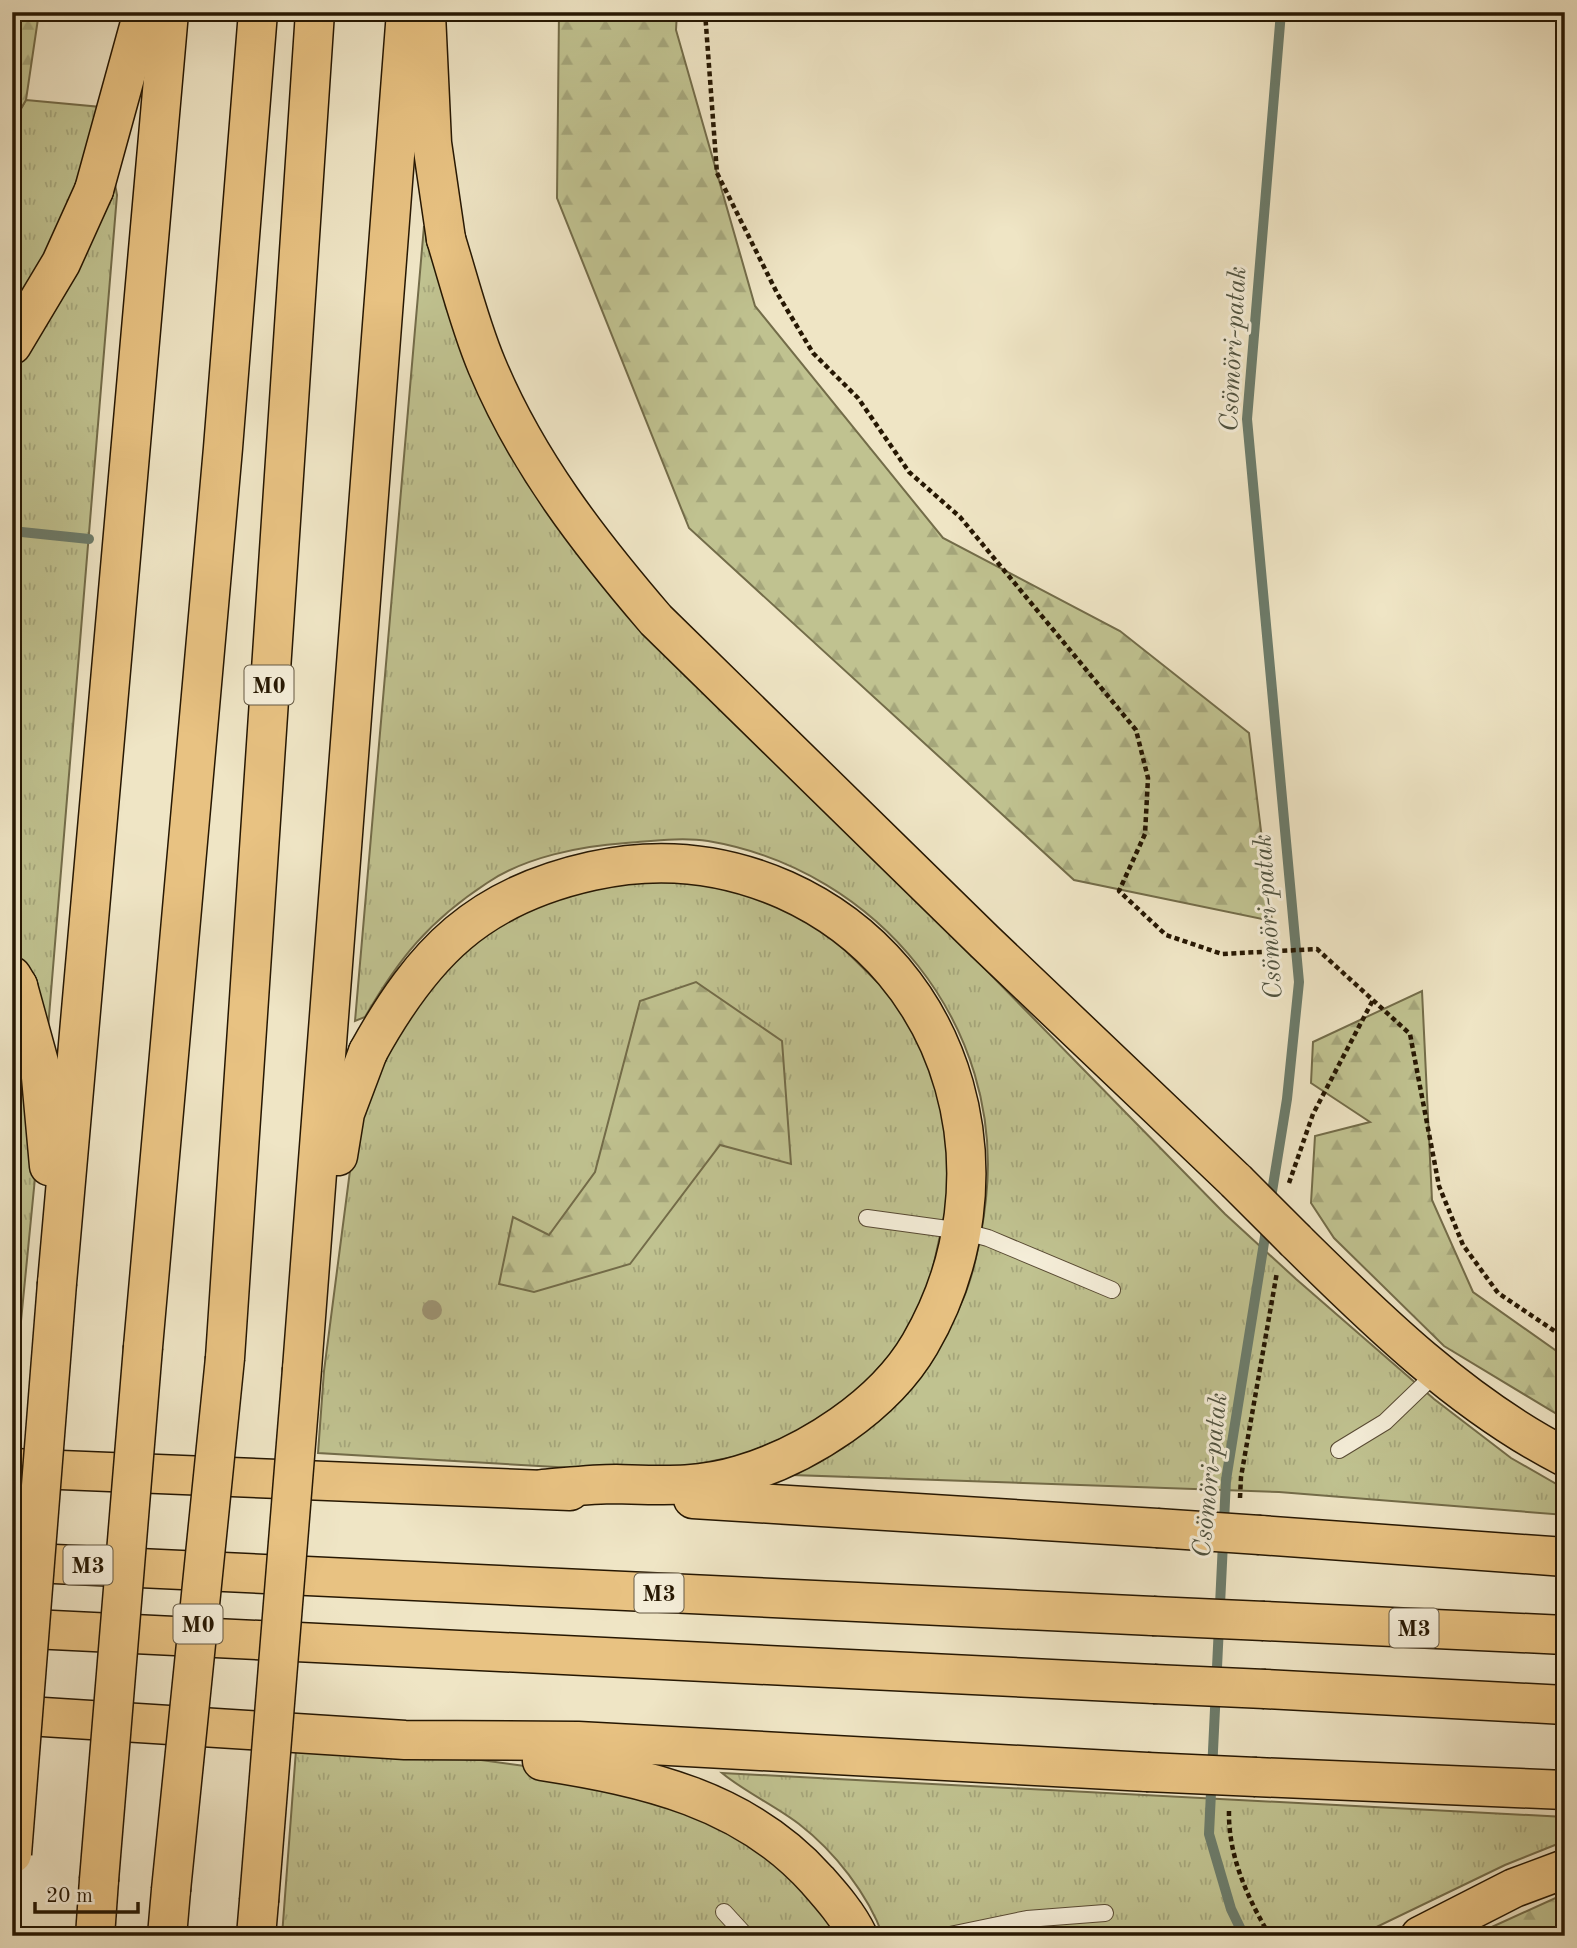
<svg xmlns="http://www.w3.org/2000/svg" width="1577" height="1948" viewBox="0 0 1577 1948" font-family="'Old Standard TT',serif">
<defs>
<pattern id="grass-tufts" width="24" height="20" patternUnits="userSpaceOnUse" patternTransform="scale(1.75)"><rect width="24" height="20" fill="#c0c290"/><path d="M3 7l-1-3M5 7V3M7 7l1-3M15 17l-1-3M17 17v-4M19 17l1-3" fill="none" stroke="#a5a67b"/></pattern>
<pattern id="forest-firs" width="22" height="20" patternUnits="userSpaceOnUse" patternTransform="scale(1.75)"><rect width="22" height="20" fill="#c0c290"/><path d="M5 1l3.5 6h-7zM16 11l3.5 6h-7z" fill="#a5a67b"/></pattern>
</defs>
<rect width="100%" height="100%" fill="#efe5c5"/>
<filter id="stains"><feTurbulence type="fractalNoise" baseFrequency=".00286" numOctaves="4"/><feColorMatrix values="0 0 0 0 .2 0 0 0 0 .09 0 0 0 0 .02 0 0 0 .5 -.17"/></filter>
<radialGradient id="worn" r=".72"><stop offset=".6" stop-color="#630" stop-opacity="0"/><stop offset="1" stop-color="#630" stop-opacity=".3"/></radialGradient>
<g fill="url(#grass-tufts)" stroke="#736c49" stroke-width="2">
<polygon points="26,100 101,107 117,195 39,1137 12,1413 12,124"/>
<path d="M424,226l56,168 465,534 280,286 71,65 138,120 77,59 54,31v26l-286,-23 -486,-17c37,-37 75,-74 113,-111 14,-13 34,-27 46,-44 20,-29 30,-85 34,-121 19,-173 -107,-329 -278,-358 -26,-4 -56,0 -82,2 -45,3 -101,14 -139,40 -58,38 -88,75 -122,134l-10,4z"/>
<polygon points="661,870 804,910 920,1024 955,1167 925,1304 894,1351 855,1394 800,1431 743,1455 672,1469 591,1469 318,1453 324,1371 351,1163 363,1111 401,1017 499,916"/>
<polygon points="296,1750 481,1760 584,1774 758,1837 842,1936 282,1936"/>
<path d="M722,1773l843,44v24l-60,24 -147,71h-475c-15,-42 -49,-85 -84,-112 -25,-19 -54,-32 -77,-51z"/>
</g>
<g fill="url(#forest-firs)" stroke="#736c49" stroke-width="2">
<polygon points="12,12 39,12 26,100 12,124"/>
<polygon points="559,12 677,12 676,30 755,306 943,538 1120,631 1249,733 1272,921 1074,880 689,528 557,198"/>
<polygon points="696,982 782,1041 791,1164 720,1145 630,1264 534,1292 499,1284 513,1217 549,1235 595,1172 640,1001"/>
<polygon points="1422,991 1432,1200 1473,1292 1565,1357 1565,1419 1444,1346 1334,1238 1311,1203 1315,1136 1370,1122 1311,1083 1313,1042"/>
<polygon points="1562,1895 1565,1936 1472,1936"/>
</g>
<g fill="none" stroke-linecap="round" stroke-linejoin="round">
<g stroke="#6c7c6b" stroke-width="10">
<polyline points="12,531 89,539"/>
<polyline points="1270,1204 1287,1099 1299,982 1247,419 1281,12"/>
<polyline points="1244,1936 1231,1909 1209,1834 1226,1480 1267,1224"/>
</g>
<g stroke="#584a33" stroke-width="18">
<g id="service">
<polyline points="867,1218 962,1231 988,1238 1112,1290"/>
<polyline points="1339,1450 1385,1422 1438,1371"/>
<polyline points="724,1912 746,1936"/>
<polyline points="945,1936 1027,1919 1105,1913"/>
</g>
</g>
<g stroke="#261702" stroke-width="41">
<g id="trunk">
<polyline points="426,14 432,143 446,239"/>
<polyline points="94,190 143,12"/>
<polyline points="18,986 40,1066 49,1166"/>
<polyline points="338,1156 345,1113 368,1052"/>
<polyline points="57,1283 169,12"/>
<polyline points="143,1347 223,448 258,12"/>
<polyline points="225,1358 315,12"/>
<polyline points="302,1369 406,12"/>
<polyline points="95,1936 99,1880"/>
<polyline points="167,1936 171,1890"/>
<polyline points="256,1936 259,1901"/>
</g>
</g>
<g stroke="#261702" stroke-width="41">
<g id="motorway">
<path d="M446,239c13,42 24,87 41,127 40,96 102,176 169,254l329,322 251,239"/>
<polyline points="12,345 61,263 94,190"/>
<polyline points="12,976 18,986"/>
<path d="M368,1052c55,-100 111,-156 224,-181 67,-15 132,-8 193,19 176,79 230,291 135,454 -36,62 -113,111 -180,131 -42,13 -80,10 -124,9 -24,0 -48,3 -73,5"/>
<path d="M1296,1241c81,80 167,164 269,216"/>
<polyline points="12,1468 570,1491"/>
<polyline points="693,1499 1157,1528"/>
<polyline points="1260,1535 1565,1557"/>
<polyline points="12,1562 1153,1616"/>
<polyline points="1264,1621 1565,1635"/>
<polyline points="12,1628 1154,1684"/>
<polyline points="1265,1689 1565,1705"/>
<polyline points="12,1715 405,1740 578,1741 1147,1772"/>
<path d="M542,1761c102,16 203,38 275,119 15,17 31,35 41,56"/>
<polyline points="1256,1777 1565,1790"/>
<polyline points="1420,1936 1514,1888 1565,1869"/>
</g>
</g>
<g stroke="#261702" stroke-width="4.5" stroke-dasharray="5 3.5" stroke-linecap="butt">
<polyline points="705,12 717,173 777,293 813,353 858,398 909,472 960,517 1136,730 1148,778 1145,834 1119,891 1166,935 1222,954 1317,949 1410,1034 1439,1186 1463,1245 1498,1293 1565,1338"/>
<polyline points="1289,1183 1313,1114 1373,1000"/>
<polyline points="1240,1498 1241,1477 1277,1272"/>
<path d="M1229,1811c-1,45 19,88 41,125"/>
</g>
<use href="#service" stroke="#f5eed9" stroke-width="16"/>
<use href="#trunk" stroke="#e8c282" stroke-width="38"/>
<use href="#motorway" stroke="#e8c282" stroke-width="38"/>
<g stroke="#261702" stroke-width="41" stroke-linecap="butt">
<g id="trunk-bridge">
<polyline points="12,1854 57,1283"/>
<polyline points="99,1880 143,1347"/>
<polyline points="171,1890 225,1358"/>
<polyline points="259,1901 302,1369"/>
</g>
</g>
<g stroke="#261702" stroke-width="41" stroke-linecap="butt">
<g id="motorway-bridge">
<polyline points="1236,1181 1296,1241"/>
<polyline points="1157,1528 1260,1535"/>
<polyline points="1153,1616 1264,1621"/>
<polyline points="1154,1684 1265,1689"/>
<polyline points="1147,1772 1256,1777"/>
</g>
</g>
<use href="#trunk-bridge" stroke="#e8c282" stroke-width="38"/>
<use href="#motorway-bridge" stroke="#e8c282" stroke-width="38"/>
</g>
<circle fill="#9e9575" cx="432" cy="1310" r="10"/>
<g text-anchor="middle" stroke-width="6" stroke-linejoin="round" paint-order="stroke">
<g fill="#f5eed9" stroke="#645842" stroke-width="2">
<rect x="244.5" y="665.5" width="49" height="39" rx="5"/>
<rect x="63.5" y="1545.5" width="49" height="39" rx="5"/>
<rect x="634.5" y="1573.5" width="49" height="39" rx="5"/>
<rect x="173.5" y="1604.5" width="49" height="39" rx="5"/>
<rect x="1389.5" y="1608.5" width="49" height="39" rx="5"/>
</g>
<g font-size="23" font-weight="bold" fill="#261702">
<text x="269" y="693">M0</text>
<text x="88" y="1573">M3</text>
<text x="659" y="1601">M3</text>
<text x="198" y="1632">M0</text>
<text x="1414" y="1636">M3</text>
</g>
<g font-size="26" font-style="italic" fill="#4f523f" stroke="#f5eed9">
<text transform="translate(1232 349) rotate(-87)" y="9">Csömöri-patak</text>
<text transform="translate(1267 917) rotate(-94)" y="9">Csömöri-patak</text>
<text transform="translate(1209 1475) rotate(-84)" y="9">Csömöri-patak</text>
</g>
</g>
<rect width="1577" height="1948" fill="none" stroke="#efe5c5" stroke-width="42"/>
<rect x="14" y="14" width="1549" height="1920" fill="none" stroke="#261702" stroke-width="3.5"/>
<rect x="21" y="21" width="1535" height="1906" fill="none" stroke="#261702" stroke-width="2"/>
<path d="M35 1902v10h103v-10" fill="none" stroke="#261702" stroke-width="3.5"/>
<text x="46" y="1902" font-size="21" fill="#261702" stroke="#f5eed9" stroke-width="5" paint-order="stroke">20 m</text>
<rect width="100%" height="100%" filter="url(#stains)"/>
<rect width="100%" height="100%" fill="url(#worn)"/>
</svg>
